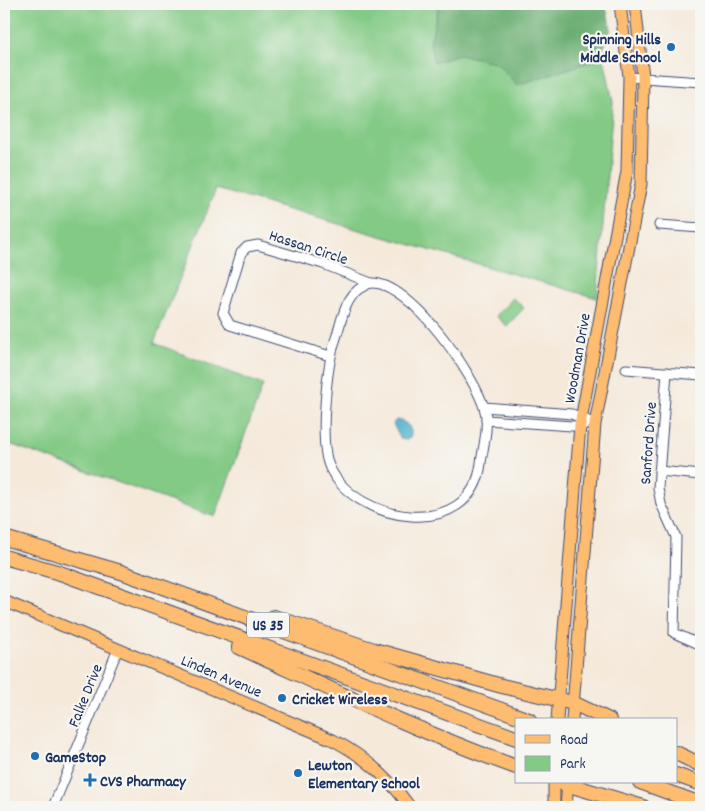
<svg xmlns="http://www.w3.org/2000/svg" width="705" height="811" viewBox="0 0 705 811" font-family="Dekko,sans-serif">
<rect width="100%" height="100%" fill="#f6f6f2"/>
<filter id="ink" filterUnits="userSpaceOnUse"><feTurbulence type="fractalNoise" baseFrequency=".02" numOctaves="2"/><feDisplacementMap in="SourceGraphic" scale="10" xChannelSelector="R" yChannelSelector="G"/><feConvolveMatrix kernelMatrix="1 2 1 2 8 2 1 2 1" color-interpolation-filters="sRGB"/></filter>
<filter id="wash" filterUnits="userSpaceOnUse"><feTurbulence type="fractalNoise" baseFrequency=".0096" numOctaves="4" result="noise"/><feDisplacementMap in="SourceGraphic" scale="20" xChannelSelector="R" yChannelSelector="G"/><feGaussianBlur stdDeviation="1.12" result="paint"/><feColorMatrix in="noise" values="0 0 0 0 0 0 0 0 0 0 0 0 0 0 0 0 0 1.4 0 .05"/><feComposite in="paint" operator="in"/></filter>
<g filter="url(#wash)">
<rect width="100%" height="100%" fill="#f5e9da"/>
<g fill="#83ca85" stroke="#4f7c72">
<polygon points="4,4 593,4 613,102 597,298 216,189 154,343 263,385 215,517 4,442"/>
<polygon points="513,298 524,308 507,326 496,316"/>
</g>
<polygon fill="#6aae72" stroke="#426e68" points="439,4 605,4 611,29 599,59 517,85 497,63 459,54 434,63 430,43"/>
<path fill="#4fb0ce" stroke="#357096" d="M396,420c10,1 18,8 14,18l-4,2 -6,-2 -7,-14z"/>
</g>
<g filter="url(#ink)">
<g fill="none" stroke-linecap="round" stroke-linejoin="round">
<g stroke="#3c4b71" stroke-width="11">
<g id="minor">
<polyline points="629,77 701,82"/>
<polyline points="659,225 701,228"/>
<path d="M371,283c39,-2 105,93 114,128 4,16 -2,36 -4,52 -9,80 -125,60 -151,5 -12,-25 -3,-104 6,-130 7,-22 10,-48 35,-55z"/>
<polyline points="330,356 230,325 223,313 241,253 247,247 258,245 323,264 371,283"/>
<polyline points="626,369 701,375"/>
<polyline points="667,372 658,488 661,504 676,537 674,633 701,645"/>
<polyline points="484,407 572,414 595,424"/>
<polyline points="486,420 572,426 585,425"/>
<polyline points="659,471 701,475"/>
<polyline points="53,807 118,649"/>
</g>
</g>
<g stroke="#3c4b71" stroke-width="13">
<g id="major">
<path d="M4,601l329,139c31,16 57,39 77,67"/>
<polyline points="557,720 580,425 627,171 629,77 620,4"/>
<polyline points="572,720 595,424 641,184 643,77 635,4"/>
<polyline points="554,807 554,782"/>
<polyline points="566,807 568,782"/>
</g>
</g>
<g stroke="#3c4b71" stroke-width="16">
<g id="highway">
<polyline points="4,538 121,572 529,720"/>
<polyline points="4,557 60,573 516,738"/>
<polyline points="274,617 374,650 502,686 573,703 609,720"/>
<path d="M239,647c92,42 182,86 277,120"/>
<polyline points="676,753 701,765"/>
<polyline points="676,775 701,784"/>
<polyline points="559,782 643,807"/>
<polyline points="640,782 701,804"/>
</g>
</g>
<use href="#minor" stroke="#fff" stroke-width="9"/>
<use href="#major" stroke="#febc70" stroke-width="11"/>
<use href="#highway" stroke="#febc70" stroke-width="14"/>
</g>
</g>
<g fill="#1f6fb2" stroke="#f6f6f2" stroke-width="2">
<circle cx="671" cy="47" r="5"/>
<circle cx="282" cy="698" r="5"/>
<circle cx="35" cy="756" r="5"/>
<circle cx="298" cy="773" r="5"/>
<path d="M87.5 772.5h5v5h5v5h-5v5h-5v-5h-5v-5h5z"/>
</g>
<g text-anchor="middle" stroke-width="4.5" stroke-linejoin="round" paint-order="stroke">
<rect fill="#f6f6f2" stroke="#5d6b8a" stroke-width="1" x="247" y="612.5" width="42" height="25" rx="4"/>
<g font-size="15" font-weight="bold" fill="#1b2f5e">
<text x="268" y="630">US 35</text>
</g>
<g font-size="16" font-weight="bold" fill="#1b2f5e" stroke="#f6f6f2" text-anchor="start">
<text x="661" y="44" text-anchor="end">Spinning Hills<tspan x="661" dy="18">Middle School</tspan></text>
<text x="292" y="704">Cricket Wireless</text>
<text x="45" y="762">GameStop</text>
<text x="308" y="770">Lewton<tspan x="308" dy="18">Elementary School</tspan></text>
<text x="100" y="786">CVS Pharmacy</text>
</g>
<g font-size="16" fill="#1b2f5e" stroke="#f6f6f2">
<text transform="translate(309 246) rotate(18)" y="6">Hassan Circle</text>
<text transform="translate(576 358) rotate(-80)" y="6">Woodman Drive</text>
<text transform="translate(647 443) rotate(-86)" y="6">Sanford Drive</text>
<text transform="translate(222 675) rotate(23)" y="6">Linden Avenue</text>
<text transform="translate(84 695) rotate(-68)" y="6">Falke Drive</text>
</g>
</g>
<rect width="705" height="811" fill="none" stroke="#f6f6f2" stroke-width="20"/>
<rect x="515" y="718" width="162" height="65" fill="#f6f6f2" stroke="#9ea6b7"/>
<rect x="525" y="735" width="25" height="8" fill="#febc70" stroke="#9ea6b7"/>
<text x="560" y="744" font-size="15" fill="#1b2f5e">Road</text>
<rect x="525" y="756" width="25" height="15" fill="#83ca85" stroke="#9ea6b7"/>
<text x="560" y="768" font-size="15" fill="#1b2f5e">Park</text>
</svg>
